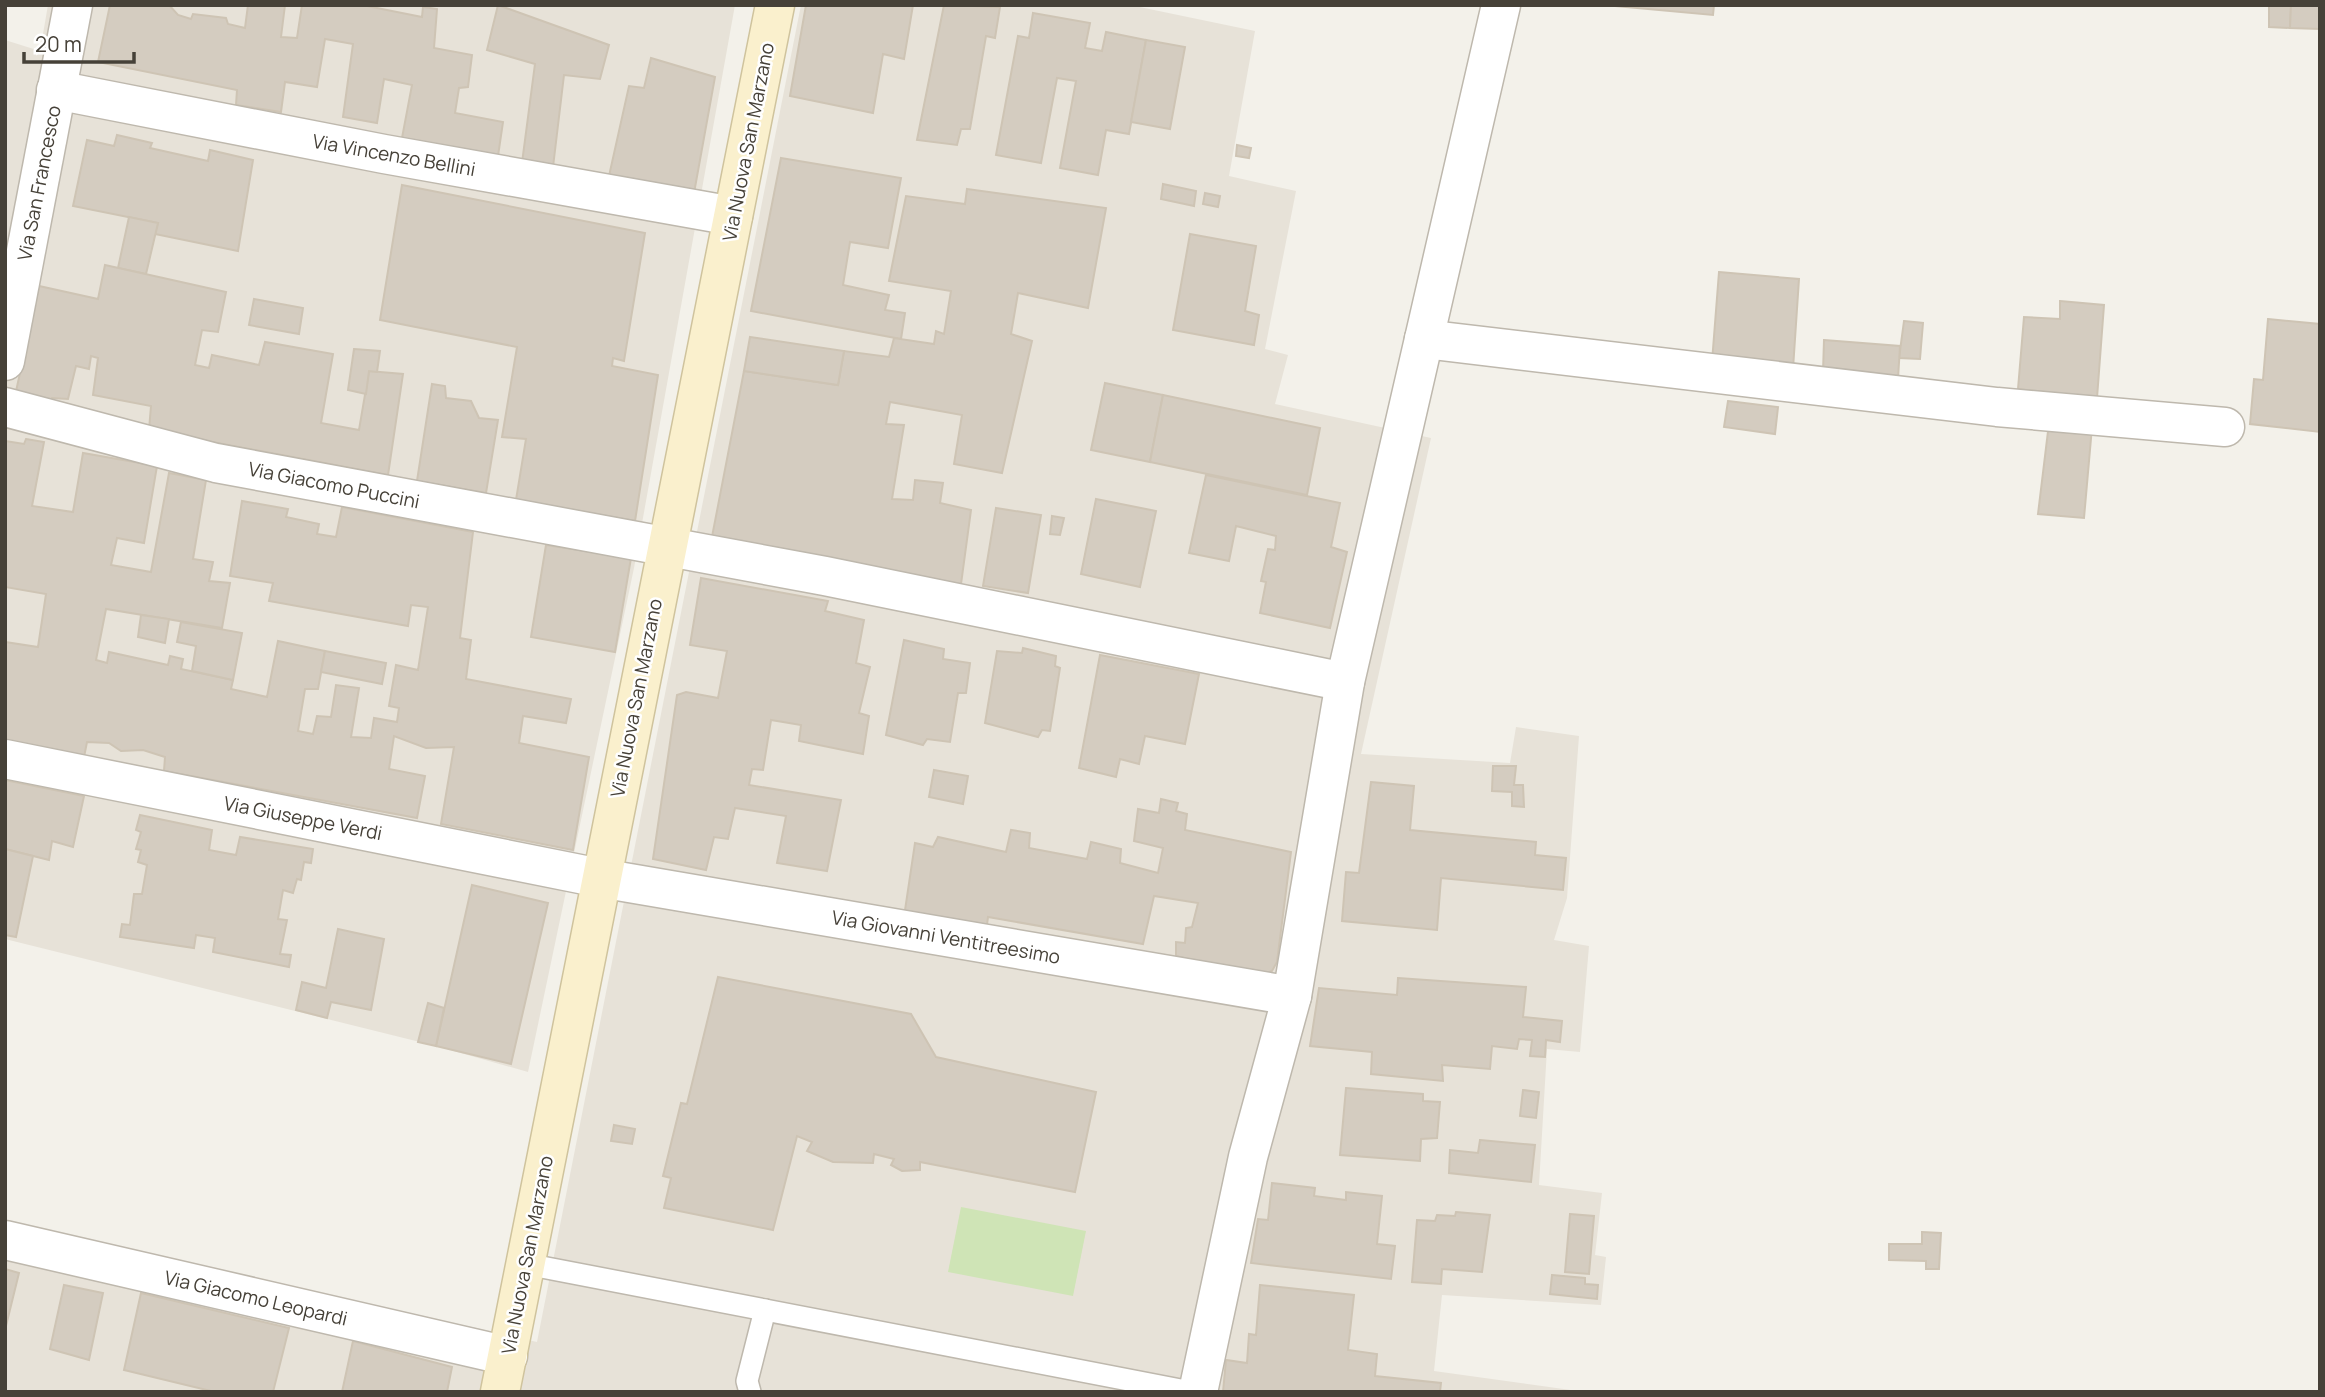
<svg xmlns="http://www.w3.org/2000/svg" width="2325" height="1397" viewBox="0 0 2325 1397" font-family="Manrope,sans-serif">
<rect width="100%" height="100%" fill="#f3f1ea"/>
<g fill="#e7e2d8">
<polygon points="48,5 735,5 634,568 528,1072 436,1046 5,939 5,40 40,51"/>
<polygon points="801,5 1130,5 1255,31 1229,176 1296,191 1265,349 1288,355 1275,404 1431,438 1361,754 1510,763 1516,727 1579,736 1567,898 1554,940 1589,946 1580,1052 1547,1049 1539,1185 1602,1193 1595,1255 1606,1257 1601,1305 1442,1295 1434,1371 1585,1392 5,1392 5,1221 537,1342"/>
</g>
<polygon fill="#cfe4b6" points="961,1207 1086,1231 1073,1296 948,1272"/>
<g fill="#d4ccc0" stroke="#cec4b4" stroke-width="2">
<polygon points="110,5 169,5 178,15 191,19 193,14 226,18 228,24 245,28 248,5 285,5 281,37 297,38 302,5 362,5 422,17 423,7 437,9 434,48 472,55 468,87 459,88 455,113 503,122 498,156 402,138 412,85 384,79 377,123 343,117 353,44 325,39 317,87 285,82 281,112 236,105 237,90 98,62"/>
<polygon points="498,5 609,45 600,79 564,75 553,167 522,163 535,64 487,50"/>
<polygon points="806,5 913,5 904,59 883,54 873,113 790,96"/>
<polygon points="944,5 1000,7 995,38 986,36 970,129 961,129 957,145 917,140"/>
<polygon points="1604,5 1714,5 1713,15"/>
<polygon points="2269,5 2291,5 2290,28 2269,27"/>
<polygon points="2291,5 2320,5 2320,29 2290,28"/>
<polygon points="1033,13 1090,23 1085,48 1102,51 1106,32 1146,40 1129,134 1106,130 1098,175 1060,168 1076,81 1057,78 1041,163 996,155 1018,36 1029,38"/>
<polygon points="1146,40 1185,47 1170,129 1131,122"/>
<polygon points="651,58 715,77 694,193 609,176 629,86 644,88"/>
<polygon points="117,135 152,143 150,148 208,161 210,150 253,160 238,251 155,234 158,223 73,206 87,140 114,146"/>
<polygon points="1237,145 1251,148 1249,158 1236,156"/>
<polygon points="781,158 901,178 888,248 850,242 843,285 889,295 885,310 905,313 901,339 751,311"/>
<polygon points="1163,184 1196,191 1194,206 1161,199"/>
<polygon points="402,185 645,233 624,361 613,358 612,366 658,375 635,521 516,500 526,439 502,437 517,347 380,320"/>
<polygon points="967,189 1106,208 1088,308 1018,293 1011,334 1032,341 1002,473 954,464 962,415 890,402 886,424 904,425 892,499 913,500 915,480 943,483 940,503 971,510 961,584 711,542 744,371 838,385 844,351 889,357 894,338 934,344 936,331 944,334 951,291 889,281 906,196 965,204"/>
<polygon points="1205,193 1220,196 1218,207 1203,204"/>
<polygon points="129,217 158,223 146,274 118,268"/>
<polygon points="1190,234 1256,246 1245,311 1259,315 1254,345 1173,330"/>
<polygon points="105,265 226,292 218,332 202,330 195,365 209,368 212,355 259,365 265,342 333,354 321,423 359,430 369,371 403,374 388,475 149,430 151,406 93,395 98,358 91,356 89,369 76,366 68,399 52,398 49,412 15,396 39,286 98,299"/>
<polygon points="1719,272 1799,279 1793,369 1712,362"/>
<polygon points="254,299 303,308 299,334 249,325"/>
<polygon points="2060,301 2104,305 2097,398 2018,389 2024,317 2060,319"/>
<polygon points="2268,319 2320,324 2320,432 2250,424 2254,379 2263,380"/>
<polygon points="1904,321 1923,323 1920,359 1899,358"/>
<polygon points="750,337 844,351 838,385 744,371"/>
<polygon points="1824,340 1900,346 1898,379 1823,372"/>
<polygon points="354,349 380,351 377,372 369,371 366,394 348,390"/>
<polygon points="1105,383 1163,395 1150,462 1091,450"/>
<polygon points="432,384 445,386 446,398 471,401 479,418 498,420 486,493 417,481"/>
<polygon points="1163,395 1320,428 1307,495 1150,462"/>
<polygon points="1728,401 1778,407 1775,434 1724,427"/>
<polygon points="2049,423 2092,427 2084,518 2038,514"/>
<polygon points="26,439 44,442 32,506 73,512 83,453 157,466 144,543 117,538 111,565 151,572 169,473 206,480 193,559 213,562 209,581 230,583 222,628 106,609 96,660 107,663 109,652 168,665 170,656 183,659 181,669 233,680 231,689 267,697 278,641 325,651 318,689 305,689 298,731 313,734 317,716 331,717 336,685 359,688 351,737 371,738 374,718 397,722 399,708 389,706 396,665 418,670 428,607 411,605 408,626 269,601 273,583 230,576 242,501 288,509 286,517 319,524 317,534 336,537 342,507 473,532 460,638 471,640 466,679 571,699 566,723 523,716 519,743 589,757 573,850 441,824 454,747 426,748 394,736 389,769 425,776 417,818 164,771 165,757 143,750 121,751 109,743 87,742 84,757 5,742 5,642 38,647 46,594 5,587 5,441 24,444"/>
<polygon points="1206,475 1340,503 1331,547 1347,552 1330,628 1260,613 1266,582 1261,581 1268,549 1275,550 1276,536 1236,526 1229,561 1189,553"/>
<polygon points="1096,499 1156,511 1140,587 1081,574"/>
<polygon points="996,508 1041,515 1028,593 983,586"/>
<polygon points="1052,516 1064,518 1060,535 1050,534"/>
<polygon points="546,545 631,558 615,652 531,637"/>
<polygon points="701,578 828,601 825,611 864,620 856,663 870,667 859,713 869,716 863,754 799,741 801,725 771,720 763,770 752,769 749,785 841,800 827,871 777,863 786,816 735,808 728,839 714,837 706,870 653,859 677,695 686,692 718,698 727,651 690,645"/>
<polygon points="141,615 169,619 165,643 138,637"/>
<polygon points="181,622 242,633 233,680 192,671 196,646 177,642"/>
<polygon points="904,640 944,649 943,659 970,663 966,693 958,693 950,742 927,739 923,745 886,735"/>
<polygon points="1023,648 1056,656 1055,666 1060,668 1050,731 1042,730 1038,737 985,723 997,651 1022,653"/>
<polygon points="325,651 386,663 382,684 321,672"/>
<polygon points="1100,655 1199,674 1185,744 1145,736 1139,764 1120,759 1116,777 1079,768"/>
<polygon points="1493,766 1516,766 1514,785 1523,785 1524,807 1512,806 1512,792 1492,791"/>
<polygon points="934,770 968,776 963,804 929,797"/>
<polygon points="5,780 84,796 73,847 52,841 49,860 5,849"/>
<polygon points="1371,782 1414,786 1410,830 1536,842 1535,855 1566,858 1563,890 1441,878 1437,930 1342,921 1346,872 1359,873"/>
<polygon points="1161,799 1178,803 1176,811 1187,814 1185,830 1291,852 1277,962 1272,971 1258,976 1176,956 1176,942 1185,943 1186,928 1192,927 1198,903 1154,896 1143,944 988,917 986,932 904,917 915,843 933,847 938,837 1006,852 1011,830 1030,833 1029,848 1087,859 1091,842 1121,849 1120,863 1158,873 1163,848 1134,841 1138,809 1159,813"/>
<polygon points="140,815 212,830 209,850 236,855 240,837 313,849 311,863 304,862 301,880 297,879 293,893 283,890 278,919 287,920 280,954 291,955 289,967 213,952 215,938 196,935 194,948 120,937 122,924 130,925 134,894 142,894 147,865 138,862 141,850 136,849 141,832 136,830"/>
<polygon points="5,849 33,856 16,937 5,935"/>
<polygon points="472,885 548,903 511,1064 436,1046"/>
<polygon points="338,929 384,939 371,1010 331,1002 327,1018 296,1010 302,982 326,988"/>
<polygon points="718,977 911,1014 936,1057 1096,1092 1075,1192 920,1162 920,1170 902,1171 891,1165 894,1159 874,1154 873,1163 833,1162 807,1151 812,1142 797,1136 773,1230 664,1208 671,1178 663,1176 681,1103 687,1104"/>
<polygon points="1398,978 1526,987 1523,1017 1562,1021 1560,1042 1546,1040 1545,1057 1530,1056 1532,1040 1519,1039 1517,1049 1492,1046 1490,1069 1442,1065 1443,1081 1371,1074 1372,1052 1310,1046 1319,988 1397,995"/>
<polygon points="428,1003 444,1008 436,1046 418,1042"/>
<polygon points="1346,1088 1423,1094 1423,1101 1440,1102 1437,1138 1421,1139 1420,1161 1340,1155"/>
<polygon points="1523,1090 1539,1092 1536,1118 1520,1116"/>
<polygon points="614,1125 635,1129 632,1144 611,1141"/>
<polygon points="1480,1140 1535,1145 1531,1182 1449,1173 1450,1150 1478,1153"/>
<polygon points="1272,1183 1315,1188 1314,1196 1346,1200 1346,1192 1382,1196 1377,1244 1395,1246 1391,1279 1251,1263 1258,1219 1268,1220"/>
<polygon points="1456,1212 1490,1215 1482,1272 1442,1269 1441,1284 1412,1282 1417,1220 1435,1221 1437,1215 1455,1216"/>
<polygon points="1570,1214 1594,1216 1589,1274 1565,1272"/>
<polygon points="1922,1232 1941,1233 1939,1269 1926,1269 1926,1261 1889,1260 1889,1244 1922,1244"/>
<polygon points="5,1269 19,1273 5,1330"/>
<polygon points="1552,1275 1585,1278 1585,1284 1598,1285 1597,1299 1550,1294"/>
<polygon points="64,1285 103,1293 89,1360 50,1349"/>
<polygon points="1260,1285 1354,1295 1348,1350 1377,1354 1375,1376 1441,1383 1440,1392 1223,1392 1226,1360 1247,1363 1249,1334 1256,1335"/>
<polygon points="141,1293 289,1328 273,1392 215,1392 124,1370"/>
<polygon points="353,1341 452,1367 447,1392 342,1392"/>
</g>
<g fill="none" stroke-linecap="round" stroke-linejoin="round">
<g stroke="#beb8ad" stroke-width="24">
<g id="lane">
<polyline points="526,1264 1191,1392"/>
<polyline points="750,1392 747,1381 765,1310"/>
</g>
</g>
<g stroke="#beb8ad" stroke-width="41">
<g id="street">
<polyline points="56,90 384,154 733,216"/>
<polyline points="1424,339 1997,407 2225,427"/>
<polyline points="5,361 73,5"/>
<polyline points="5,407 216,463 825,576 1345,682"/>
<polyline points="5,759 600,878 1292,996"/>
<polyline points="5,1240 508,1356"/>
<polyline points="1198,1392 1248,1157 1292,996 1345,682 1501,5"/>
</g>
</g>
<g stroke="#cfc39d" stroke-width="41">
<polyline id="secondary" points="500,1392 775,5"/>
</g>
<use href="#lane" stroke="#fff" stroke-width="21"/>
<use href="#street" stroke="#fff" stroke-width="38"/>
<use href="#secondary" stroke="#faf0cd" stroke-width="38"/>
</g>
<g text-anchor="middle" stroke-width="5" stroke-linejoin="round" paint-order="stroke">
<g font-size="19" fill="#464138" stroke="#fff">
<text transform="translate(748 142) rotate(-79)" y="7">Via Nuova San Marzano</text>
<text transform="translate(394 155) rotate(10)" y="7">Via Vincenzo Bellini</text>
<text transform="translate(39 183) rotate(-79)" y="7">Via San Francesco</text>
<text transform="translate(334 485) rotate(11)" y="7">Via Giacomo Puccini</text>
<text transform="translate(636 698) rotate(-79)" y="7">Via Nuova San Marzano</text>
<text transform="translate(303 818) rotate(11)" y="7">Via Giuseppe Verdi</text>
<text transform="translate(946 937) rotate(10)" y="7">Via Giovanni Ventitreesimo</text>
<text transform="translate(527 1255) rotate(-79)" y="7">Via Nuova San Marzano</text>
<text transform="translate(256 1298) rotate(13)" y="7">Via Giacomo Leopardi</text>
</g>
</g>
<rect width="2325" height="1397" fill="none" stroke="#464138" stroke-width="14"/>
<path d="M24 52v10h110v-10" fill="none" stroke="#464138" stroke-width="3.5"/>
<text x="35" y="52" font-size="21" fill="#464138" stroke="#ffffff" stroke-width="5" paint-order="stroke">20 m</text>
</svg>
